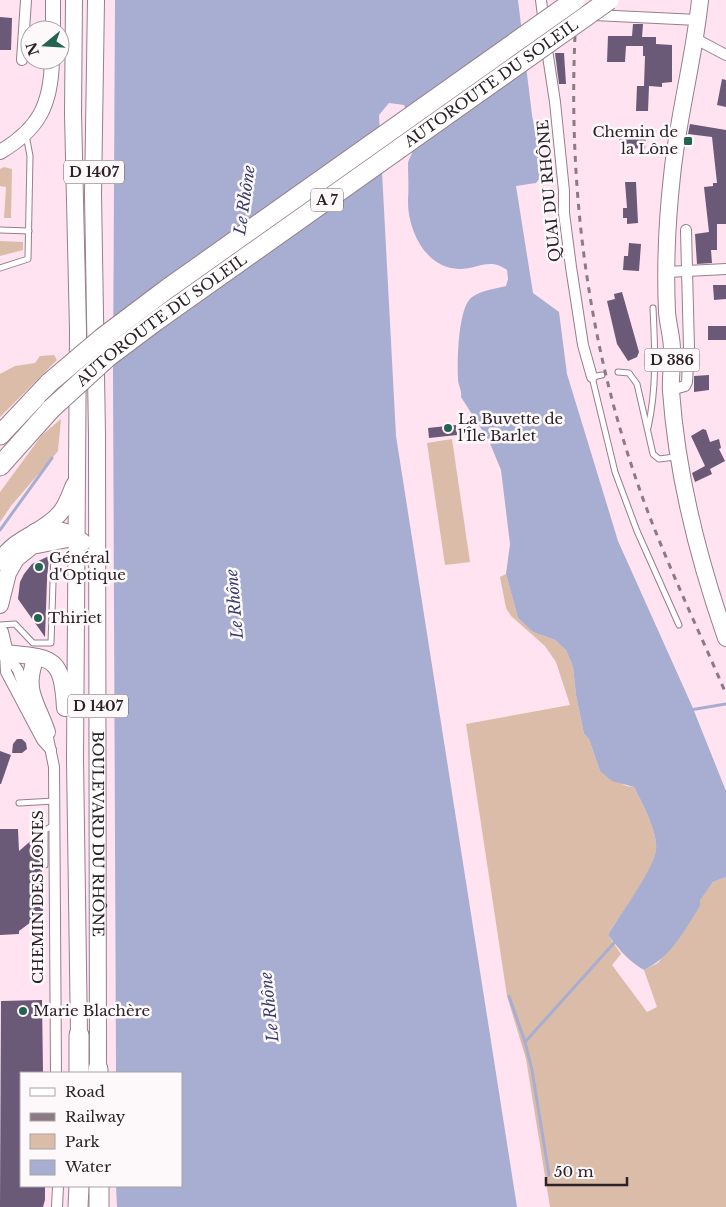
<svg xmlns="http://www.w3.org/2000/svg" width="726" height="1207" viewBox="0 0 726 1207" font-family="'Libre Baskerville',serif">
<rect width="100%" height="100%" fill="#ffe3f1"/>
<g fill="#dabca8">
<polygon points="4,167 12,169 11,218 4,218 6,187 0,186 0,169"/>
<polygon points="0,241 23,242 23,250 0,256"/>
<polygon points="54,355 57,360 0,417 0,374 15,366 35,363 40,356"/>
<polygon points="61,419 58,451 11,506 0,522 0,492 42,435"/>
<polygon points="452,439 470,562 445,565 427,443"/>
<path d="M506,574l12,44 15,14 22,8 11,10 7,17 3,28 8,39 5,5 11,32 26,15 8,1c8,16 24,45 22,63 -2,21 -36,64 -48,85l13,19 -9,11 35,47 10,-5 -13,-37 14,-7 42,-57 -1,-6 14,-18 13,-5v330h-176l-24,-148 -19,-63 -41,-272 104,-19 -14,-43 -11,-16 -34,-30 -5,-8 -6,-31z"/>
</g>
<path fill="#a7aed1" d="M115,0h403l14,115 11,60 -7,8 -20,3 17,107 26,19 8,62 51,167 74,165 34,85v86l-13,5 -13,18v6c-16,25 -29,51 -56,64 -18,-11 -24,-20 -36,-35 12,-21 45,-64 48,-85 2,-18 -14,-47 -22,-63l-22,-6 -12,-10 -11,-32 -5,-5 -8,-39 -3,-28 -7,-17 -11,-10 -22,-8 -15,-14 -12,-44 4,-30 -9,-74 -12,-29 -28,-44c1,-7 -3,-12 -3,-18 -1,-18 0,-72 14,-82 10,-7 23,-8 34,-11l2,-7 -1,-9c-17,-13 -29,-1 -48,-1 -34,-1 -52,-40 -51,-70 1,-12 0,-24 0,-35 0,-4 3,-7 4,-11 3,-15 -1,-35 -8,-48l-15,-2 -10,12 17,321 121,771h-400l-1,-21h65v-113h-65l-3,-700z"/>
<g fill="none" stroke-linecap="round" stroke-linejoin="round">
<g stroke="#a7aed1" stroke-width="3">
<polyline points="0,530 52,458"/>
<polyline points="690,710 726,704"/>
<polyline points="509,996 525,1042 532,1070 549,1175"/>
<polyline points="525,1042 614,943"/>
</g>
</g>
<g fill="#6a5977">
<polygon points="0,17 12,18 11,50 0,50"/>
<polygon points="633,24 643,24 642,37 656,37 656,44 672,45 672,82 662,83 662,87 649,86 648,111 636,111 637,86 644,86 645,56 643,56 643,46 626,46 625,62 607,62 608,36 632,36"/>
<polygon points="555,53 564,53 566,84 559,84"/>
<polygon points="722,79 726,80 726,107 717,105"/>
<polygon points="690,124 726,130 726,224 717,224 717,250 711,250 712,263 697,264 695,234 709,232 704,187 713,186 713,183 717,183 712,137 688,134"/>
<polygon points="619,130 646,131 645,149 629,148 630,145 619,144"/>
<polygon points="625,182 636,182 638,223 627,224 627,218 623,218 623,208 627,208"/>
<polygon points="629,243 641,244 639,271 623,270 624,256 628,256"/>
<polygon points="713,285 726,285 726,299 714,300"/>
<polygon points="622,292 639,352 637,357 628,361 617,344 607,301 615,299 614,294"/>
<rect x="708" y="326" width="18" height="14"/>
<polygon points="709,375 709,390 694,392 694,376"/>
<polygon points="456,425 457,435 429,438 428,428"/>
<polygon points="703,429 706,430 710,442 719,439 721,448 719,449 725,461 710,469 712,474 695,482 692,473 705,466 691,436"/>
<polygon points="49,556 47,580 45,637 18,599 20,582 24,574 32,564"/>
<polygon points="17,739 22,739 26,743 27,749 22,753 12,753 13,744"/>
<polygon points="0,751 11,755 1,784 0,784"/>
<polygon points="0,829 18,829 19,851 41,832 43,913 19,931 19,934 0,935"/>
<polygon points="42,1000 43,1073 21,1073 21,1186 45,1186 45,1200 43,1207 0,1207 1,1001"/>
</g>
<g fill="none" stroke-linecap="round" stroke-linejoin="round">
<g stroke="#977e8b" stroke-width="7">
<g id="service">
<polyline points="0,230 29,231"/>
<polyline points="0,268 28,259 30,156 26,135"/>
<polyline points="618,372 629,373 637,384 653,454 659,459 675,457"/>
<polyline points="602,375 592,377 615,472 637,531 679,625"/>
<path d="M648,428c9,-41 7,-79 5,-120"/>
<polyline points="0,625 15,624 33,643 51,643 54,552"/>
<polyline points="19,803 54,801"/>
<polyline points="45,865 45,830 54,825"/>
</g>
</g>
<g stroke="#977e8b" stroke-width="12">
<g id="minor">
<polyline points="541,0 544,24"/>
<polyline points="594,15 698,20"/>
<polyline points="696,39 726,55"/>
<polyline points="546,43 555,102 564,191 564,213 571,267 583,345 592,377"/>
<polyline points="22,60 26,0"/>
<polyline points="667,272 726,269"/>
<polyline points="671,390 685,386 687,382 689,348 686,230"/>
<polyline points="5,653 18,670 27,696"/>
<polyline points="5,653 6,672 42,740 51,750"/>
<polyline points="46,728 54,767 56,1073"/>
<polyline points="57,1207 58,1186"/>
</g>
</g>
<g stroke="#977e8b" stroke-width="16">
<g id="secondary">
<polyline points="53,30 53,0"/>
<path d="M0,152c39,-23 51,-47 52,-92"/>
</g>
</g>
<g stroke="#977e8b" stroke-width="18">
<path id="primary" d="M700,0c-6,59 -22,116 -28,176 -5,45 -7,91 -5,136 1,13 5,25 5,38 1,13 -2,27 -1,41 6,85 27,167 55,247"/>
</g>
<g stroke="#977e8b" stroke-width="18">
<g id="trunk">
<polyline points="74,0 73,114 78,330 75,759 79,1035"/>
<path id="s1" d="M96,0l-3,194 4,241 1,634"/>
<path d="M35,532c22,-3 30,-4 48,10"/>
<path d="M0,562c13,-25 43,-28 60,-49 7,-8 10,-19 14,-28"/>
<polyline points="0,605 8,573 16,559 32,546 68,539"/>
<path d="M0,632l5,21c48,5 57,3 60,55"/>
<path d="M36,657c-13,34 0,43 11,75"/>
</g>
</g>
<g stroke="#977e8b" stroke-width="21">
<g id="motorway">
<polyline points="0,435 49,383"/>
<polyline points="0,466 51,409"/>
<polyline points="79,1035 79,1073"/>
<polyline points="98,1069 98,1073"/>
<polyline points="99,1186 99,1207"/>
<polyline points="78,1207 79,1186"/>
</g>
</g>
<use href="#service" stroke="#fff" stroke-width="5"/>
<use href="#minor" stroke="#fff" stroke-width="10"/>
<use href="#secondary" stroke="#fff" stroke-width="14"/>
<use href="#primary" stroke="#fff" stroke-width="16"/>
<use href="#trunk" stroke="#fff" stroke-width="16"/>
<use href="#motorway" stroke="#fff" stroke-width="19"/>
<path stroke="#8d7b84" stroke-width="3" stroke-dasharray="6 6" stroke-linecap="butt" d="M577,0c-11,158 5,316 55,467 25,77 62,152 94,227"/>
<g stroke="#977e8b" stroke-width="21" stroke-linecap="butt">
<g id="motorway-bridge">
<polyline points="49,383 102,338 167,289 575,0"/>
<path id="s2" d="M51,409l57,-52 48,-36 453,-321"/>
</g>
</g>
<use href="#motorway-bridge" stroke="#fff" stroke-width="19"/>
</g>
<g fill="#236351" stroke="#fdf8fa" stroke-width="2">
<rect x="683" y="136" width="10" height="10" rx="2.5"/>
<circle cx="448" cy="428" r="5"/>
<circle cx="39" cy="567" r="5"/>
<circle cx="38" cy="618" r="5"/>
<circle cx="23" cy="1011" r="5"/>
</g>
<g text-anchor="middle" stroke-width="5" stroke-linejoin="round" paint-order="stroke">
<g fill="#fdf8fa" stroke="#6a6266" stroke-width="1">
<rect x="64" y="160.5" width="60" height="23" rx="4"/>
<rect x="311" y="188.5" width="32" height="23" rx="4"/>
<rect x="644.5" y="348.5" width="55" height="23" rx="4"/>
<rect x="68" y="694.5" width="60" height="23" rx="4"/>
</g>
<g font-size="14" font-weight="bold" fill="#2b2126">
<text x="94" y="177">D 1407</text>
<text x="327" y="205">A 7</text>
<text x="672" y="365">D 386</text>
<text x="98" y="711">D 1407</text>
</g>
<g font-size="15" fill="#2b2126" stroke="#fdf8fa">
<text dy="5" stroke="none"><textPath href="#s2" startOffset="548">AUTOROUTE DU SOLEIL</textPath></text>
<text transform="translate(549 191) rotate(-95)" y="5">QUAI DU RHÔNE</text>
<text dy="5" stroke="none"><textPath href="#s2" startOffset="142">AUTOROUTE DU SOLEIL</textPath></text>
<text dy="5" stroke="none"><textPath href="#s1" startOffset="834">BOULEVARD DU RHÔNE</textPath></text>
<text transform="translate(38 897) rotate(-90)" y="5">CHEMIN DES LONES</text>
</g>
<g font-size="15" fill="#2b2126" stroke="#fdf8fa" text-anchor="start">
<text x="678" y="137" text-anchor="end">Chemin de<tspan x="678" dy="17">la Lône</tspan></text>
<text x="458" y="424">La Buvette de<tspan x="458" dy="17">l'Île Barlet</tspan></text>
<text x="49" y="563">Général<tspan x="49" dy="17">d'Optique</tspan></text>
<text x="48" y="623">Thiriet</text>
<text x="33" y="1016">Marie Blachère</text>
</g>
<g font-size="16" font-style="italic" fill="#363d6c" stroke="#fdf8fa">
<text transform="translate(244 200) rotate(-82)" y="6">Le Rhône</text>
<text transform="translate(234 604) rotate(-95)" y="6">Le Rhône</text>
<text transform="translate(269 1007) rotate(-96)" y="6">Le Rhône</text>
</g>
</g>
<rect x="20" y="1072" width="162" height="115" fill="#fdf8fa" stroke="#a9a2a5"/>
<rect x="30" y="1088" width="25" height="8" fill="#ffffff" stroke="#a9a2a5"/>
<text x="65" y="1097" font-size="15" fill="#2b2126">Road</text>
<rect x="30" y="1113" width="25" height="8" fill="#8d7b84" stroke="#a9a2a5"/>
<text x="65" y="1122" font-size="15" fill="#2b2126">Railway</text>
<rect x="30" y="1134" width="25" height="15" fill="#dabca8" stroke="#a9a2a5"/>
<text x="65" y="1147" font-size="15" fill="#2b2126">Park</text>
<rect x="30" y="1160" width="25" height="15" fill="#a7aed1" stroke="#a9a2a5"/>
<text x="65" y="1172" font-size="15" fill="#2b2126">Water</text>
<g transform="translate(45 45) rotate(252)"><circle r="24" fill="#fdf8fa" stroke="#a9a2a5"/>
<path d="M0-4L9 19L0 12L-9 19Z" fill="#236351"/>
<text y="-8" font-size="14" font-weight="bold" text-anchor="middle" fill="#2b2126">N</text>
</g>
<path d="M546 1177v8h81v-8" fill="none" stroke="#2b2126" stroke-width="2.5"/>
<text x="554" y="1177" font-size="15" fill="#2b2126" stroke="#fdf8fa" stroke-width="4" paint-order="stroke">50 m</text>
</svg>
